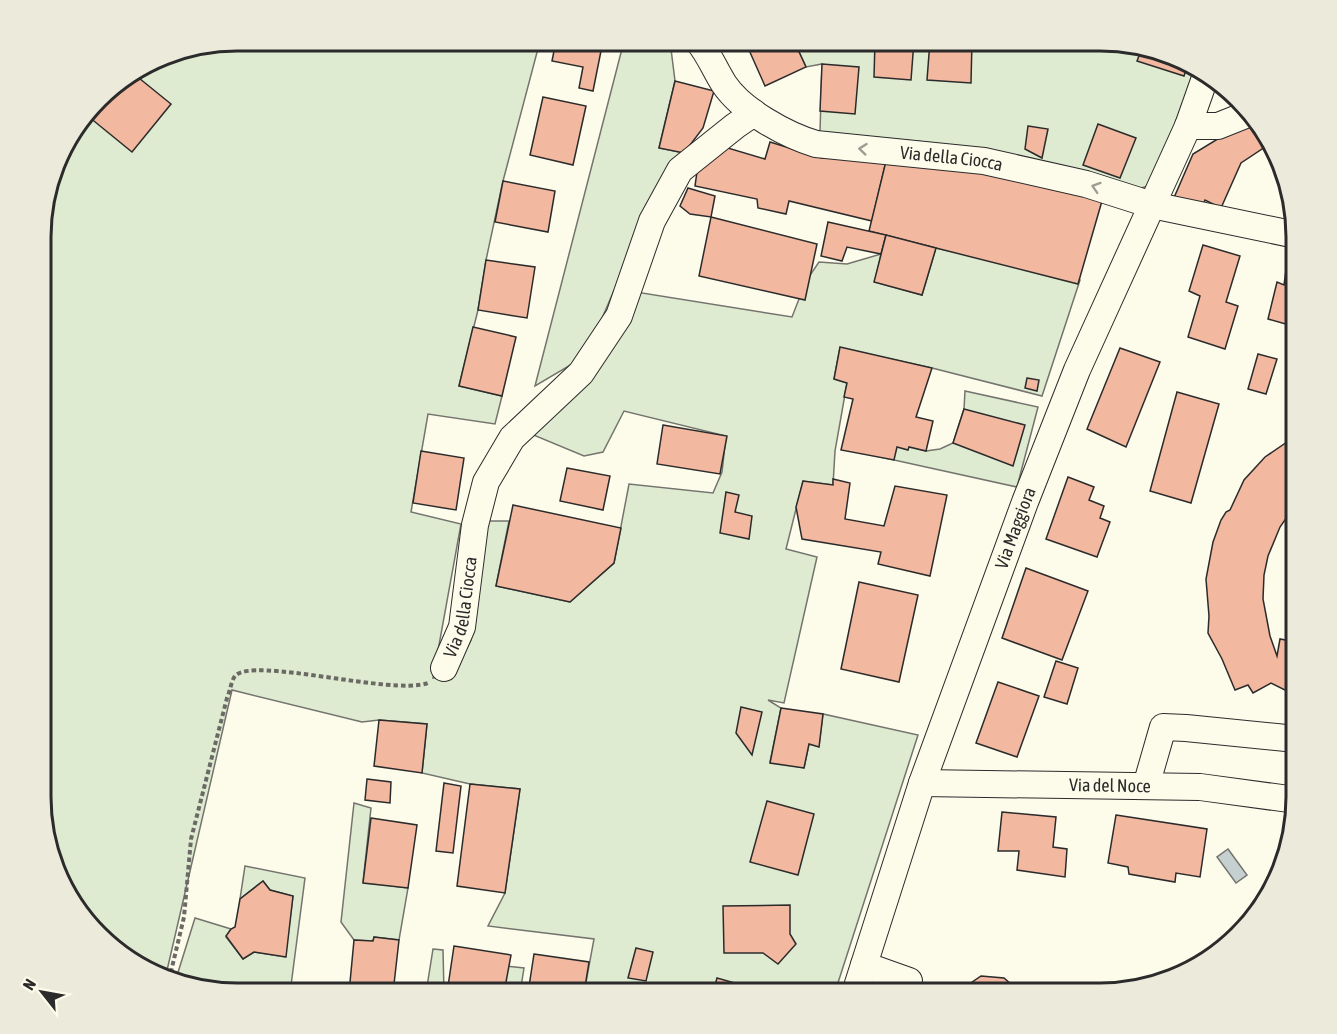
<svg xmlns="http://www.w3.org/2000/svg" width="1337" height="1034" viewBox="0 0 1337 1034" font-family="'Asap Condensed',sans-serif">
<rect width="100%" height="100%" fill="#fdfbea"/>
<g fill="#deebd1" stroke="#74746e" stroke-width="1.5">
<polygon points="237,41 540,41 503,181 486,260 478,310 459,386 502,396 495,424 428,414 411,512 461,524 433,678 453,674 471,640 484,521 509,521 496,586 570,602 614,563 629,484 713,493 722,472 726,436 624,411 603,452 584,456 531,434 636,292 792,317 806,281 819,262 847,264 881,254 875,282 922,295 936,248 1080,280 1042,396 932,368 840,348 834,379 847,383 835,451 833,485 803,481 786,549 817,557 784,703 768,700 781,708 770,762 804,768 809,744 819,746 823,714 918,735 835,992 821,987 818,993 584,993 594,939 488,926 505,893 520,789 470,784 422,773 427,724 379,720 362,722 232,690 165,979 108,945 61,884 41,810 42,211 67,139 108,89 174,51"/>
<polygon points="624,41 670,41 675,81 659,148 684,153 645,218 597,330 574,363 535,386"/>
<polygon points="794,41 1112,41 1175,55 1198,70 1152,185 1126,192 1096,174 925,142 820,132 822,64 806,67"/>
<polygon points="965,391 1038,407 1017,487 853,451 857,431 926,451 940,449 953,443 964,409"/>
<polygon points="354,803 371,808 363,882 408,888 399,940 374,937 373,941 354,940 341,922"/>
<polygon points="245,866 305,878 290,993 225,993 175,982 195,918 231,929 226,937 243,959 254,952 285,957 293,896 270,890 263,881 240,899"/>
<polygon points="433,949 443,950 444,993 426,993"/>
<polygon points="505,966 524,968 520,993 502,993"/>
</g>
<polygon fill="#c7d0d0" stroke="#74746e" stroke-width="1.5" points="1228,849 1247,875 1236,883 1217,857"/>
<g fill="#f2b8a0" stroke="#2b2b2b" stroke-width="1.5">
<polygon points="556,41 603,41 593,91 579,88 583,67 552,61"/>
<polygon points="745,41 794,41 806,67 765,86"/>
<polygon points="875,41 914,41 911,80 874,77"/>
<polygon points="930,41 972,41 971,83 927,80"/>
<polygon points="1142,48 1175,55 1188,64 1184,76 1137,61"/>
<polygon points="822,64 859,67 855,114 820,111"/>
<polygon points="134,74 171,104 132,152 89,117 114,85"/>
<polygon points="675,81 714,91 703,128 684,153 659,148"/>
<polygon points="543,97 586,106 573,165 530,155"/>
<polygon points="1252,118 1271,143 1241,163 1221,208 1205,200 1199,215 1173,200 1193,154"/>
<polygon points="1098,124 1136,138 1120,178 1083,165"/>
<polygon points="1028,126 1048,129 1042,158 1025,149"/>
<polygon points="770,142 822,158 887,157 872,221 789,201 786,214 758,208 757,199 695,186 697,172 728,148 765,159"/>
<polygon points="887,157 1104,194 1078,284 869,231"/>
<polygon points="503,181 555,191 548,232 495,222"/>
<polygon points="688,188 715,196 711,217 690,214 680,206"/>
<polygon points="711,217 817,244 805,300 699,276"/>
<polygon points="828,222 886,235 881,254 847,247 842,261 821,256"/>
<polygon points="886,235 936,248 922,295 874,282"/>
<polygon points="1203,245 1240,256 1226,302 1238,306 1225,349 1188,337 1200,296 1189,291"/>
<polygon points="486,260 535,267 527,318 478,310"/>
<polygon points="1286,270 1296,273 1296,327 1268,319 1277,282 1284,285"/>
<polygon points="473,327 516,337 502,396 459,386"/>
<polygon points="840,347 932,368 916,417 933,421 926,451 909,447 908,450 897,447 894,460 841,450 853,399 844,397 847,383 834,379"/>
<polygon points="1120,348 1160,362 1126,447 1087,429"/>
<polygon points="1258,354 1277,359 1266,394 1248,389"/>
<polygon points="1027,378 1039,380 1037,391 1025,388"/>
<polygon points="1177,392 1219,404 1191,503 1150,491"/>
<polygon points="964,409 1025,425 1013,466 953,443"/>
<polygon points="663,425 727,436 720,474 657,464"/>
<polygon points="1290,440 1296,441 1296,504 1280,527 1268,556 1264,575 1263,599 1270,636 1277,656 1280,639 1296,642 1296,679 1289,692 1271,683 1253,693 1248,685 1235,690 1222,659 1208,633 1209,616 1206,579 1213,542 1221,520 1226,512 1230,510 1244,480 1265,457"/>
<polygon points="421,451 464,458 456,510 413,503"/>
<polygon points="567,468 610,476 603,510 560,501"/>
<polygon points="1068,477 1094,487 1089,500 1104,506 1100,518 1110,522 1097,557 1046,539"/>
<polygon points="833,479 850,483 845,519 884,526 895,486 947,495 930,576 878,564 881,552 802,539 796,507 803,481 833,485"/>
<polygon points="726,492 739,495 735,512 752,516 749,539 720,533"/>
<polygon points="513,505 621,528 614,563 570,602 496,586"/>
<polygon points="1026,568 1088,591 1062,660 1002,638"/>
<polygon points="859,582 918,595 899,682 841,669"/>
<polygon points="1056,661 1078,668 1067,704 1044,697"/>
<polygon points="998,682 1039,696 1017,757 976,743"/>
<polygon points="741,707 762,712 752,755 736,733"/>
<polygon points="781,708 823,714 819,747 809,744 804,768 770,763"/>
<polygon points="379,720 427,724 422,773 374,766"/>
<polygon points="367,779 391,782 390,803 365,800"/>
<polygon points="444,783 461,786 453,853 436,851"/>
<polygon points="470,784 520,789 505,893 457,886"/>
<polygon points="767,801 814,814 798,875 750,862"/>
<polygon points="1002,812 1056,817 1053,847 1067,849 1065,877 1017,870 1019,851 998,851"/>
<polygon points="1116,815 1207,829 1200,877 1176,873 1175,882 1129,874 1128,867 1108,863"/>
<polygon points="371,818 417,825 408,888 363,883"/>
<polygon points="263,881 270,890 293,896 286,957 254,952 243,959 226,936 231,929 235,927 240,899"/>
<polygon points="790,905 790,934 796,944 778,964 763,953 724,953 723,906"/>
<polygon points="374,937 399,940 393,993 349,993 354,940 373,941"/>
<polygon points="454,946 511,955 504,993 447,993"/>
<polygon points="636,948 653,952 646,981 628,978"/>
<polygon points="534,954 589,962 584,993 528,993"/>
<polygon points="981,976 1004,978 1021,993 964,993 965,987"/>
<polygon points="717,978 770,993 713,993"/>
</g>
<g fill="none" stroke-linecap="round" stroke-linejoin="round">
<g stroke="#2b2b2b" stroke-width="28">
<g id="minor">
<path id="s1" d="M698,41c11,13 17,29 26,43 18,27 62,51 92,60l168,17 102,23 66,21 144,30"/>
<polyline points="1188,126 1218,126 1248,114"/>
<path id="s2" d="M444,668l18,-41 13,-102 11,-43 26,-44 69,-65 38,-57 33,-95 28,-51 55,-44 19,-13"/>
<path id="s3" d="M922,783l278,4 96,13"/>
<polyline points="1146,786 1163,727 1186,728 1296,739"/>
<polyline points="864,965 909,981"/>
<path id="s4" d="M855,993l67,-210 103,-281 52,-132 111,-244 18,-51"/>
</g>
</g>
<path stroke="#6a6964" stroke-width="4" stroke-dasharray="4.5 3" stroke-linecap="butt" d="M169,980l15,-63 7,-78 36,-141c3,-6 4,-17 8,-22 18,-20 157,20 193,7"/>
<use href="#minor" stroke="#fdfbea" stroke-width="26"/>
</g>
<defs><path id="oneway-chevron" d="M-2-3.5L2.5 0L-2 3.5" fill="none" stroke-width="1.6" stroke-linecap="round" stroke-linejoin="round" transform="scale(1.5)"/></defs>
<g stroke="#9e9d94">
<use href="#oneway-chevron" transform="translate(863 149) rotate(-174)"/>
<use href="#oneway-chevron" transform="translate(1096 187) rotate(-162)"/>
</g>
<g text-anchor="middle" stroke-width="4.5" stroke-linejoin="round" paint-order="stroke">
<g font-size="18" fill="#2b2b2b" stroke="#fdfbea">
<text dy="6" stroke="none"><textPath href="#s1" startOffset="298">Via della Ciocca</textPath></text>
<text dy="6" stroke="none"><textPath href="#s4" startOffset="492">Via Maggiora</textPath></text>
<text dy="6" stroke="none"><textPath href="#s2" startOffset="64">Via della Ciocca</textPath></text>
<text dy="6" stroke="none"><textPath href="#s3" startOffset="188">Via del Noce</textPath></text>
</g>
</g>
<path d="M0 0H1337V1034H0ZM237 51H1100A186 186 0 0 1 1286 237V797A186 186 0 0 1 1100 983H237A186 186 0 0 1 51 797V237A186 186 0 0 1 237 51Z" fill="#eceadb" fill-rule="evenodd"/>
<path fill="none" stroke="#2b2b2b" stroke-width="3" d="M237 51H1100A186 186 0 0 1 1286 237V797A186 186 0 0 1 1100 983H237A186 186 0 0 1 51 797V237A186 186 0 0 1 237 51Z"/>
<g transform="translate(42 992) rotate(301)" stroke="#fdfbea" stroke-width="4.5" paint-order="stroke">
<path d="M0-4.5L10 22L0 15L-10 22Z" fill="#2b2b2b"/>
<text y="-9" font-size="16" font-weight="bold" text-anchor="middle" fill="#2b2b2b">N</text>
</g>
</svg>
